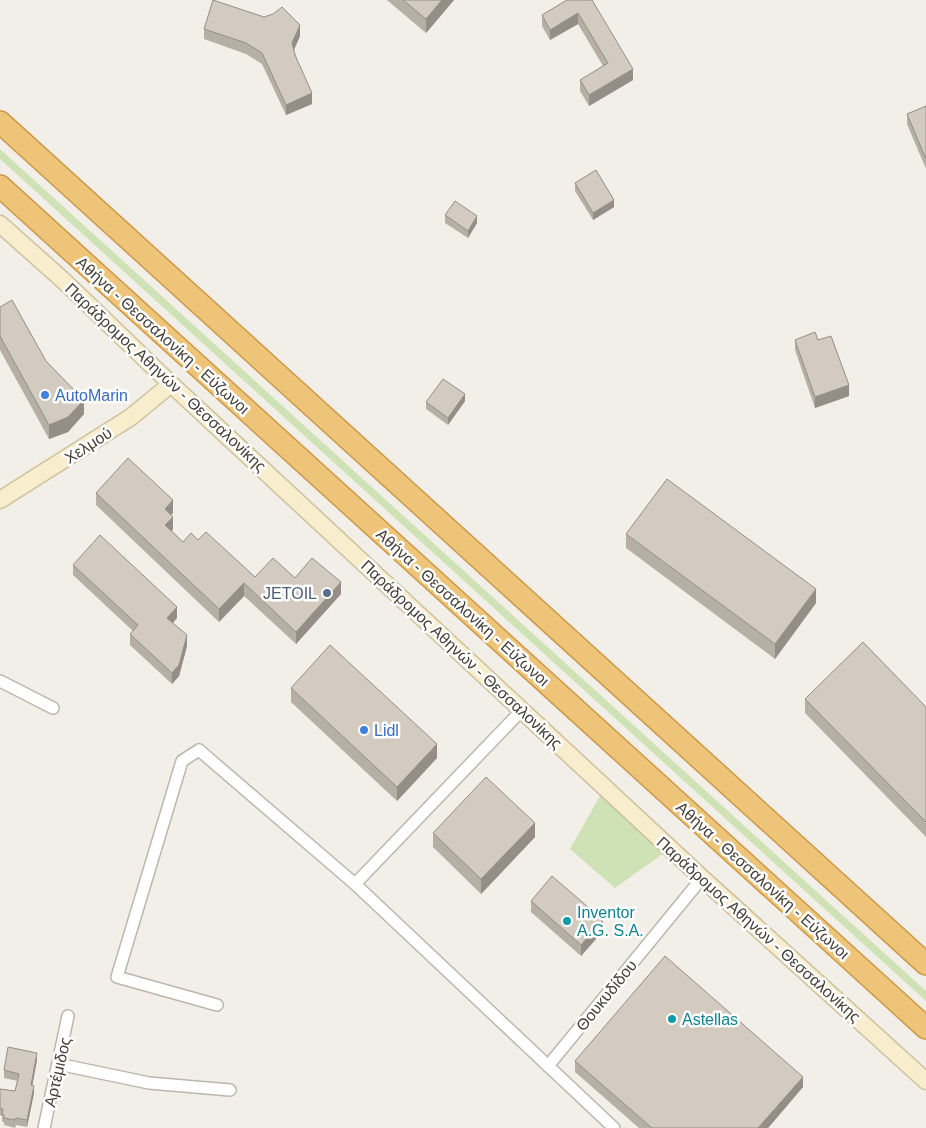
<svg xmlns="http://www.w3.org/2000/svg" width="926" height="1128" viewBox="0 0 926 1128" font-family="Helvetica,sans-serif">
<rect width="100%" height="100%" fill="#f2efe9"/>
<g fill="#cfe2b6">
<polygon points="0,149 926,991 926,1001 0,159"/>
<polygon points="601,794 664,853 615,888 570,849"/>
</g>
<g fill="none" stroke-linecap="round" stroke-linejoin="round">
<g stroke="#bdb6ac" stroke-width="14">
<g id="street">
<polyline points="0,681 53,708"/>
<polyline points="355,884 522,710"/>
<polyline points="217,1005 117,977 182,761 199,750 355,884 614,1128"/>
<polyline points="58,1064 149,1083 230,1090"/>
<polyline points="548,1066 702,878"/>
<polyline points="44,1128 68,1016"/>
</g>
</g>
<g stroke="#cdc09d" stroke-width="19">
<g id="secondary">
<polyline points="0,224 65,282 171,384 702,878 926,1081"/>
<polyline points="0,500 131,417 171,384"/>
</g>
</g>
<g stroke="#cc9949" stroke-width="24">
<g id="highway">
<polyline points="0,122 926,964"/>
<polyline points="0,186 926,1028"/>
</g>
</g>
<use href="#street" stroke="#fff" stroke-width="11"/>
<use href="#secondary" stroke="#f8edcc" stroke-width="16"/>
<use href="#highway" stroke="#eec478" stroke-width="21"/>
</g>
<g fill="#b5afa4">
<polygon points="387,0 454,0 426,33"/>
<polygon points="567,0 633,80 589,106 580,91 580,80 603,66 578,24 550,40 542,26 542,15"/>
<polygon points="204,29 300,36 294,50 312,104 286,115 262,64 246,54 204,39"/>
<polygon points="926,106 926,169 907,124 907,114"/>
<polygon points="575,183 614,207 593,220 575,191"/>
<polygon points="445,215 477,223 468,238 445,223"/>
<polygon points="0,307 46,361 84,414 68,432 49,439 0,350"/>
<polygon points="795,340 818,340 849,396 815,408 795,350"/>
<polygon points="465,401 448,425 426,409 426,402"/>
<polygon points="96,493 173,513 171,515 173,529 172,531 183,542 198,540 255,577 295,578 341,594 296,644 244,596 219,622 96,505"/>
<polygon points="626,534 816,603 775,659 626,548"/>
<polygon points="73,565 177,618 173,623 187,646 179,676 172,684 130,645 130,634 133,631 73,575"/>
<polygon points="291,688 437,758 397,801 291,702"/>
<polygon points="805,699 926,707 926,837 805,713"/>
<polygon points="433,833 535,837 481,894 433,847"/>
<polygon points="531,901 603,931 581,956 531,912"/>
<polygon points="37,1060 32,1086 34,1093 27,1127 16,1125 15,1128 4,1125 4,1122 2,1122 2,1116 0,1115 0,1089 15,1091 18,1081 4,1078 4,1070"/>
<polygon points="575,1061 803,1087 768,1128 639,1128 575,1072"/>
</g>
<g fill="#948e86">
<polygon points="442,0 454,0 426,33 426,19"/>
<polygon points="578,13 578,24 550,40 550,30"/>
<polygon points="300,25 300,36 292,54 292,43"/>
<polygon points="633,69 633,80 589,106 589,95"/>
<polygon points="312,93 312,104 286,115 286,105"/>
<polygon points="614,200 614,207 593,220 593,213"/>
<polygon points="477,216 477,223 468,238 468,231"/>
<polygon points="849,385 849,396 815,408 815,397"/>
<polygon points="465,394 465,401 448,425 448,418"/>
<polygon points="84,400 84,414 68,432 49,439 49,425"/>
<polygon points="173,500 173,513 165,521 165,509"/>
<polygon points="173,517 173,529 165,537 165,525"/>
<polygon points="341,582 341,594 296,644 296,632"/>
<polygon points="244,583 244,596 219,622 219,609"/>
<polygon points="816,589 816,603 775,659 775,644"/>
<polygon points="177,607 177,618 167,629 167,618"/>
<polygon points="187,635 187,646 179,676 172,684 172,673"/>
<polygon points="437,744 437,758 397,801 397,787"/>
<polygon points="535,823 535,837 481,894 481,879"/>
<polygon points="603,920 603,931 581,956 581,945"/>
<polygon points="37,1053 37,1060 31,1093 31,1085"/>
<polygon points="803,1077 803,1087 768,1128 758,1128"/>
<polygon points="34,1086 34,1093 27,1127 27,1120"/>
</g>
<g fill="#d3cbbf" stroke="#948e86">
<polygon points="213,0 264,17 273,14 282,7 300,25 292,43 295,55 312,93 286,105 262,53 246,43 204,29"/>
<polygon points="403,0 442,0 426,19"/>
<polygon points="567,0 592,0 633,69 589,95 580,80 608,63 578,13 550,30 542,15"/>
<polygon points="926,106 926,159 907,114"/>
<polygon points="596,170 614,200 593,213 575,183"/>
<polygon points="455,201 477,216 468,231 445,215"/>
<polygon points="12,300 46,361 84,400 68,417 49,425 0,336 0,307"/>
<polygon points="815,332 818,340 831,336 849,385 815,397 795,340"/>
<polygon points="443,379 465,394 448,418 426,402"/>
<polygon points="128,458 173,500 165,509 173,517 165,525 183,542 191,533 198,540 206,532 255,577 273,558 295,578 312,558 341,582 296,632 244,583 219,609 96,493"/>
<polygon points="667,479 816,589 775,644 626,534"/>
<polygon points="100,535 177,607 167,618 187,635 179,665 172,673 130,634 138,625 73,565"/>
<polygon points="863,642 926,707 926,822 805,699"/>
<polygon points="330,645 437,744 397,787 291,688"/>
<polygon points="486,777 535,823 481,879 433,833"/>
<polygon points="552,876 603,920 581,945 531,901"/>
<polygon points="665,956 803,1077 758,1128 652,1128 575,1061"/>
<polygon points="8,1047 37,1053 31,1085 34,1086 27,1120 16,1118 15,1120 4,1118 4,1115 2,1115 3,1109 0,1108 0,1089 15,1091 19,1074 4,1070"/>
</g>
<g fill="#3f7fe0" stroke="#fff" stroke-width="2">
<circle cx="45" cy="395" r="5"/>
<circle cx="364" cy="730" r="5"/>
</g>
<circle fill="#5c6f8a" stroke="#fff" stroke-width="2" cx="327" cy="593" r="5"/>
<g fill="#0f9aa8" stroke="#fff" stroke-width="2">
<circle cx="567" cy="921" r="5"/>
<circle cx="672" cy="1019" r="5"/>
</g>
<g text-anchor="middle" stroke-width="5" stroke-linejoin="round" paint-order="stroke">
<g font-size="16" fill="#454038" stroke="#fff">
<text transform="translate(163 335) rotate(42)" y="6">Αθήνα - Θεσσαλονίκη - Εύζωνοι</text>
<text transform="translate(166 377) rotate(43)" y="6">Παράδρομος Αθηνών - Θεσσαλονίκης</text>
<text transform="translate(88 445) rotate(-33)" y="6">Χελμού</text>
<text transform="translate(463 607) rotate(42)" y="6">Αθήνα - Θεσσαλονίκη - Εύζωνοι</text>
<text transform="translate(462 654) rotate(43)" y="6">Παράδρομος Αθηνών - Θεσσαλονίκης</text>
<text transform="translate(763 880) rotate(42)" y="6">Αθήνα - Θεσσαλονίκη - Εύζωνοι</text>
<text transform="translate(759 929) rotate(42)" y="6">Παράδρομος Αθηνών - Θεσσαλονίκης</text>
<text transform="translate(606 995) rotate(-51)" y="6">Θουκυδίδου</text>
<text transform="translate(57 1072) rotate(-77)" y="6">Αρτέμιδος</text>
</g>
<g font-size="16" fill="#366cbe" stroke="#fff" text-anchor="start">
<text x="55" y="401">AutoMarin</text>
<text x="374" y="736">Lidl</text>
</g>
<g font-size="16" fill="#4e5e75" stroke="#fff" text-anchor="end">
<text x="317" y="599">JETOIL</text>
</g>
<g font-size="16" fill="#0d838f" stroke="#fff" text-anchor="start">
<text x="577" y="918">Inventor<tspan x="577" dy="18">A.G. S.A.</tspan></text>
<text x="682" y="1025">Astellas</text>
</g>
</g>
</svg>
